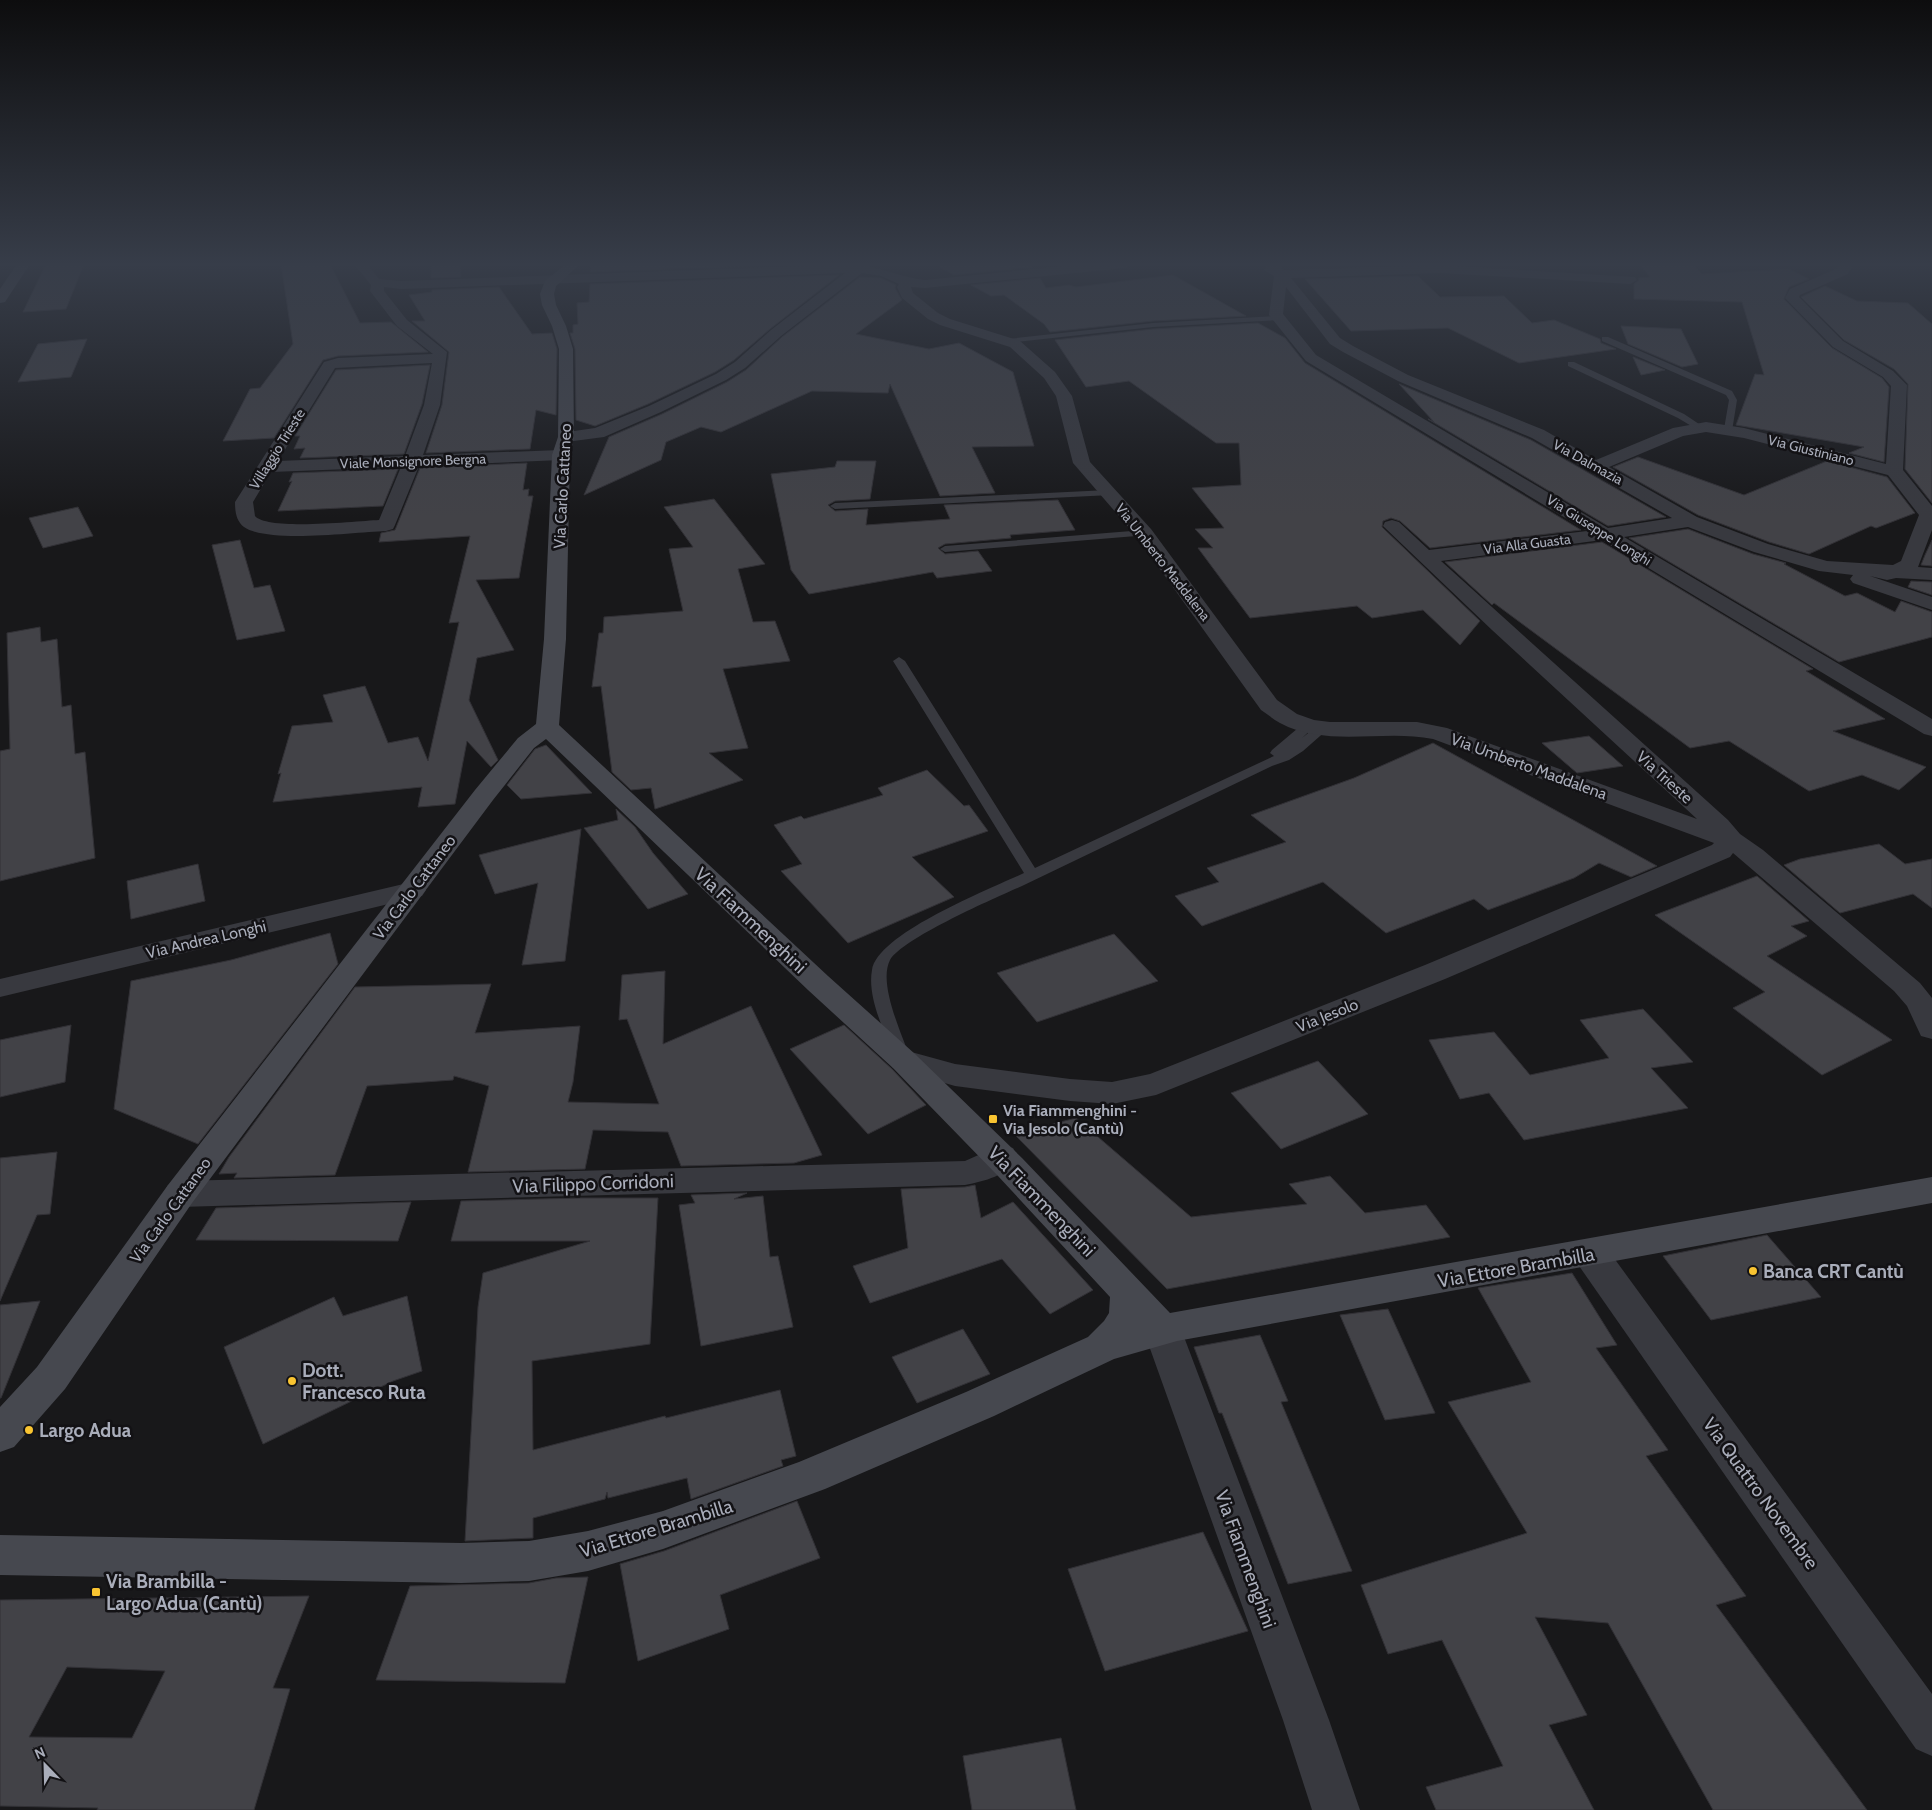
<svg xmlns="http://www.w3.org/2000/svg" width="1932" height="1810" viewBox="0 0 1932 1810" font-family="Cabin,sans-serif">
<rect width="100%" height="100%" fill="#18181a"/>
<g fill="#424247" stroke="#323136" fill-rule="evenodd">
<polygon points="46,264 84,264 66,309 23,312"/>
<polygon points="281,264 330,264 360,323 391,322 428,352 338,356 323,360 274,438 223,441 250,389 260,388 293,344"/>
<polygon points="431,264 460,264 461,277 431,278"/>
<polygon points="591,264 800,264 590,272"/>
<polygon points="934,264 1031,264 1033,267 954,275"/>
<polygon points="1639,264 1692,264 1702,274 1789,269 1809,279 1789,287 1784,299 1832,348 1882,378 1889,387 1884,462 1849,453 1864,447 1736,425 1755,374 1764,375 1742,302 1634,299 1634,284 1639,280 1638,278 1650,277"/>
<polygon points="839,275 770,329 734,360 715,372 648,404 595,426 576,420 575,349 570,333 573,333 573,325 578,324 577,303 589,302 590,284"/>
<polygon points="1173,275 1246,316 1153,321 1050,332 1044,324 1004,295 991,296 971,285 1040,278 1046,288 1069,285 1076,287"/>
<polygon points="1418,276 1440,297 1504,296 1532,323 1554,320 1600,339 1601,343 1616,349 1519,363 1448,328 1351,331 1305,279"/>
<polygon points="860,277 881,278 896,285 895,288 902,300 856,334 929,349 959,343 1013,372 1034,446 972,447 995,493 940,496 890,384 888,393 812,391 721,432 701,427 666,442 661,460 584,495 609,437 662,414 727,382 746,370 782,337"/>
<polygon points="1825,286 1857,301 1908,303 1932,324 1932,503 1905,469 1908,384 1894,369 1844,340 1801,297"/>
<polygon points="499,287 532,334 552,333 557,349 556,415 536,410 530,449 426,453 442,405 449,352 412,321 425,321 409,295 432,292 432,290"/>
<polygon points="1258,323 1285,338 1305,363 1581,530 1430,548 1400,521 1391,518 1383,521 1382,527 1480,621 1460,645 1423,610 1372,618 1357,606 1250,618 1198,548 1213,548 1195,529 1224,528 1192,488 1241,485 1239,443 1216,443 1129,381 1086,387 1055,340 1153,329"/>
<polygon points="1621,326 1681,329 1698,364 1682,367 1628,344"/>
<polygon points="87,339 71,377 18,382 38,344"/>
<polygon points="1633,357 1665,370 1641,375"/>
<polygon points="430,365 422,404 404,454 300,458 305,448 294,449 300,436 295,436 336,370"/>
<polygon points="1399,384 1531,440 1666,517 1608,526 1428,419 1434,422"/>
<polygon points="1638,457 1744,495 1827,461 1887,477 1915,513 1876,528 1871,526 1809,554 1769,542 1698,515 1613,467"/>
<polygon points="837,461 876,461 870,499 835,501 828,505 835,511 868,509 866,525 950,519 944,505 1058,500 1075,530 1010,535 1011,538 945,544 938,548 945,554 978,551 992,571 937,578 933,572 809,594 791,570 771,474 835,467"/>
<polygon points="527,463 523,490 529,489 528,496 533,496 519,578 476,580 514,650 477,658 469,700 498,760 491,767 467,741 455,804 418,807 422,787 273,802 281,773 278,774 292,726 333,722 323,695 365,686 388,743 418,737 428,761 459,622 449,623 470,536 379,542 381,533 395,530 420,468"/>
<polygon points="398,469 383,506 278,511 292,481 289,482 293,473"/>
<polygon points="714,499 765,564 738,569 753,622 775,621 790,661 723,669 748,748 709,753 743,780 655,809 651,788 631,790 612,772 601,686 592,687 599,633 603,633 604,617 683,611 669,549 693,547 664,507"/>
<polygon points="78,507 93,536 43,548 29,518"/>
<polygon points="1688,529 1753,554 1786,563 1784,564 1845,596 1857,593 1895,612 1901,601 1932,612 1932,637 1839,662 1629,538"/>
<polygon points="240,540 254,588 270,585 285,631 237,640 212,545"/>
<polygon points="1932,540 1932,566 1921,565 1925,555"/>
<polygon points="1602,542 1813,669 1806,671 1885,719 1833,731 1926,767 1899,790 1862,775 1809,791 1729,741 1690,748 1494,603 1492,605 1445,562"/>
<polygon points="1911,581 1932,582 1932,595 1908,587"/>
<polygon points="40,627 41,642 57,639 62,707 71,705 75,754 85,752 95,858 0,881 0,751 10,749 7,633"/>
<polygon points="1589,736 1623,766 1577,773 1542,743"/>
<polygon points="1433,743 1657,866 1631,877 1599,863 1574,878 1488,910 1474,899 1386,933 1323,882 1202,926 1175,896 1219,882 1207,868 1286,842 1251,815 1354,778"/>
<polygon points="546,745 592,793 521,799 507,785 535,749"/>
<polygon points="927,770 964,806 969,805 988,831 912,857 954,897 848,943 781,871 802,864 774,825 801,816 804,819 883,795 878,788"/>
<polygon points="616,809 635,827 653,853 688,894 648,909 584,828 618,820"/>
<polygon points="581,829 565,961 522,965 538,883 495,894 479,855"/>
<polygon points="1879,844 1905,864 1932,859 1932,908 1913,894 1840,913 1784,865 1800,859"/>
<polygon points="198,864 205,901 131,919 127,881"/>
<polygon points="1757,876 1809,921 1791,926 1807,936 1767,956 1892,1040 1822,1075 1733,1008 1765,992 1655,915"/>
<polygon points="330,933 338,964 198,1144 114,1109 131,981 231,960"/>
<polygon points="1114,934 1158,981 1037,1022 997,973"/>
<polygon points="665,971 663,1044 751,1006 822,1155 794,1163 681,1166 668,1132 593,1130 585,1169 468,1172 489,1086 454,1076 453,1080 367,1086 335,1175 234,1178 237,1173 219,1174 229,1157 355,987 491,984 475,1033 580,1026 573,1082 568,1102 659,1104 627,1019 619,1020 622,975"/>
<polygon points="1643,1009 1693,1062 1651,1068 1688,1108 1524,1140 1489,1093 1460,1099 1429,1040 1494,1032 1530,1075 1609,1058 1580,1020"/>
<polygon points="71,1025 65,1082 0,1097 0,1040"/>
<polygon points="844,1025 892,1069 926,1105 868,1134 790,1049"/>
<polygon points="1318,1061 1368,1114 1281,1149 1231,1093"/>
<polygon points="1076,1118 1191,1217 1307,1204 1289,1184 1330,1176 1365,1213 1426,1205 1450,1237 1167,1289 1014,1134"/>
<polygon points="57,1152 50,1214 37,1215 0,1301 0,1158"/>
<polygon points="975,1185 981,1218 1013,1202 1093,1290 1050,1314 1002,1259 870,1303 853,1266 908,1248 901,1189 965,1187"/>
<polygon points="747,1193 734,1199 763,1196 770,1257 778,1256 793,1327 701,1346 679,1205 695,1203 691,1195"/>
<polygon points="580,1198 658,1198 650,1344 532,1361 533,1450 665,1416 666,1418 780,1390 796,1456 781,1460 783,1466 691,1499 687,1478 608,1498 607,1492 605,1499 533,1518 533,1538 465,1541 478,1307 483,1273 590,1241 451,1241 461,1201"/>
<polygon points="411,1202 398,1241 196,1240 216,1208"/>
<polygon points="1767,1235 1821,1297 1711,1320 1663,1256"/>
<polygon points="1572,1273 1617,1345 1596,1348 1668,1450 1646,1456 1746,1596 1716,1605 1867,1810 1713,1810 1608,1623 1535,1617 1587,1715 1549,1725 1594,1810 1436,1810 1426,1787 1503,1766 1442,1640 1388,1654 1361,1585 1527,1533 1448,1402 1531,1382 1478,1288"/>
<polygon points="407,1296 422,1371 393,1381 263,1444 224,1347 334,1297 343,1316"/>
<polygon points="40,1301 1,1398 0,1398 0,1305"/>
<polygon points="1388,1309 1435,1413 1385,1420 1340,1315"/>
<polygon points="963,1329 990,1374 917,1403 892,1357"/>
<polygon points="1260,1335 1288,1401 1281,1402 1352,1571 1288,1584 1222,1413 1219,1413 1194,1347"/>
<polygon points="797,1501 820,1558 720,1595 729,1629 638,1661 620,1564 664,1551"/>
<polygon points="1203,1532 1248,1631 1105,1671 1068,1569"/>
<polygon points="588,1577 565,1683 376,1680 410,1586 529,1583 556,1578"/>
<path d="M309,1596l-36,92 17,1 -36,121h-157l1,-2 -98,-2v-206zM67,1667l98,4 -33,67 -103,-1z"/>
<polygon points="1061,1738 1076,1810 972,1810 963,1756"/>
</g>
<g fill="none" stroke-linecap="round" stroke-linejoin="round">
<g fill="#38393f" fill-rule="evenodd">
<polygon points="1278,316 1282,318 1281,320 1153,327 1008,343 1004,341 1008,339 1153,323"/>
<polygon points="1602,337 1608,337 1732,391 1737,400 1732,431 1726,431 1724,429 1729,400 1726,395 1602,341"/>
<polygon points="1568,362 1574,362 1684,414 1705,428 1704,430 1698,430 1678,418 1568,366"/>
<polygon points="1108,490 1113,493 1111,495 835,509 830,506 835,503"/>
<polygon points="1144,530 1149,533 1148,535 945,552 940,549 945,546"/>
<path d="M899,657l6,4 130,207 239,-112 -4,-3 2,-3 32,-27h10l1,3 -13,12 15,-12h10l1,3 -25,22 -14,9 -17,6c-83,40 -167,80 -250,120 -27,12 -119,52 -132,74 -12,23 11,72 19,95l-2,4 -6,2 -6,-2 -2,-4c-9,-25 -26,-58 -21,-85 6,-37 118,-81 152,-97l-131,-212z"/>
</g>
<g fill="#38393f" fill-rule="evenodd">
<path d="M354,264h13l12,15 22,2 456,-17h11l1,3c19,3 36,11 56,13l159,-16h47l-6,4 -200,20 -14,-1 2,6 25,20 12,6 70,22 35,31 17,24 18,66 61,67 126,171 20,14 17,6 16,2h87l30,6 250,91 -205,-189 -109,-104 2,-4 7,-2 7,2 30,28 158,-19 -281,-170 -37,-46 5,-39 -10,-6 4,-6h10l6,6 156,-5 195,12 2,3 -7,4 -190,-11 -149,5 49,60 13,8 55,29 136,55 52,30 77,-32 33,-6 38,6 142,36 5,-78 -8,-9 -50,-30 -48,-49 5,-9 48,-21 -1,-4h13l2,3 -4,7 -48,21 -1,2 44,44 50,30 14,14 -4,85 29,36v24l-14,37 14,1v12l-36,-2 -9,2 -17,-4 62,21v13l-79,-27 -3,-4 3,-4 -34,-4 -65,-19 -66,-25 -64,10 308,182v17l-8,-2 -322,-194 -161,21 287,259 12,14 23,16 157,133 12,15v41l-11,-3 -14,-30 -13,-15 -161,-138 -3,4 -285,122 -289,116 -44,9 -42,-3 -115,-15 -62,-18 -5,-7 5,-7 11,-4 51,14 115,15 42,3 38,-8 275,-109 287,-120 2,-2 -281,-104c-50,-10 -106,9 -153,-16 -7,-4 -13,-9 -19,-13l-124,-173 -64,-74 -17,-67 -12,-18 -34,-31 -70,-22 -12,-6 -26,-21 -5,-11 2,-3 -18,-8 -19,-3 -81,63 -36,32 -19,12 -65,32 -57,25 -38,5 -6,-1 -2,-4 2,-4 35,-5 54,-22 67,-32 19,-12 36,-32 74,-57 -444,16 -17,-2v4l23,29 40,32 -7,53 -17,50 138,-5 6,1 3,4 -3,4 -6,1 -142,6 -24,59 -2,4 -7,2c-31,1 -118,13 -142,-4 -8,-6 -9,-16 -9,-25l89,-140 14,-4 95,-4 -36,-28 -27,-35 1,-6zM1286,287l44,57 13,8 55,29 134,57 140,80 -64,10 -292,-173 -33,-41zM432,363l-8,42 -19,51 -127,5 57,-93zM1706,432l38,6 144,37 31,40 -18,46 -8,4 -66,-4 -59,-17 -71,-27 -88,-50 74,-31zM401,467l-22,53c-22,1 -111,11 -124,-4l-2,-14 18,-30z"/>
<polygon points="412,882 422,884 426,890 422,896 0,997 0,979"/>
<path d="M1001,1145l12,3 5,9c-11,19 -33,24 -53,28l-785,22 -12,-4 -5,-9 5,-9 12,-4 785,-20z"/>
<polygon points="1590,1239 1603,1243 1932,1694 1932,1756 1916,1749 1577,1263 1572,1253 1577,1243"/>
<polygon points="1162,1314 1175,1318 1181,1329 1329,1720 1360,1810 1312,1810 1283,1720 1143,1329 1149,1318"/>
</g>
<g fill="#46484f" fill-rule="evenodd">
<polygon points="17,264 30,264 5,302 0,303 0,289"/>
<polygon points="566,264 580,264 556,286 554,294 556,305 566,326 573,349 574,437 570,455 566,639 559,725 828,976 915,1054 1022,1158 1170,1313 1932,1177 1932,1203 1177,1341 1114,1359 994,1416 825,1489 663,1549 588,1571 529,1581 461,1583 0,1575 0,1535 461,1543 529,1541 588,1531 663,1511 799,1462 966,1392 1088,1337 1104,1321 1109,1313 1110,1297 998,1176 893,1068 808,990 546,739 534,748 493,800 192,1203 65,1389 14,1447 0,1452 0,1407 37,1367 168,1185 475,790 518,738 536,724 544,639 552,455 558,437 559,349 552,326 542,305 540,294 545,281"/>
</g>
</g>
<linearGradient id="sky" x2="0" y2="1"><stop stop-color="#0d0d0e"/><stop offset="0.51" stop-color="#373d49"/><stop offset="1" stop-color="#373d49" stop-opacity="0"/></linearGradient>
<rect width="1932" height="518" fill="url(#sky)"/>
<g fill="#f9c431" stroke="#131215" stroke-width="2">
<rect x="988" y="1114" width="10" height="10" rx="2.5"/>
<circle cx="1753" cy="1271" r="5"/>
<circle cx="292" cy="1381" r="5"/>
<circle cx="29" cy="1430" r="5"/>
<rect x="91" y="1587" width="10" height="10" rx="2.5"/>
</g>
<g text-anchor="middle" stroke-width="5" stroke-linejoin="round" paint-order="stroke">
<g font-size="14" fill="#a9adba" stroke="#131215">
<text transform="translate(277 449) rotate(-58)" y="5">Villaggio Trieste</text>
<text transform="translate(1811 450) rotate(14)" y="5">Via Giustiniano</text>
<text transform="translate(413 461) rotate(-2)" y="5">Viale Monsignore Bergna</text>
<text transform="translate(1588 462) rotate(29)" y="5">Via Dalmazia</text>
<text transform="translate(1599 530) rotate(32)" y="5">Via Giuseppe Longhi</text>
<text transform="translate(1527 544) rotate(-7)" y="5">Via Alla Guasta</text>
<text transform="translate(1163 562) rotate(52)" y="5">Via Umberto Maddalena</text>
</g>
<g font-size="16" fill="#a9adba" stroke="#131215">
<text transform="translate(562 486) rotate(-87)" y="6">Via Carlo Cattaneo</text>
<text transform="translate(1529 766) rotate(20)" y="6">Via Umberto Maddalena</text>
<text transform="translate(1665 777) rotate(42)" y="6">Via Trieste</text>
<text transform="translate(414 887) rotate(-53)" y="6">Via Carlo Cattaneo</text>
<text transform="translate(206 939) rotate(-13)" y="6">Via Andrea Longhi</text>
<text transform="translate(1327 1015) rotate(-22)" y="6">Via Jesolo</text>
<text transform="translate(170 1210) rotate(-54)" y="6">Via Carlo Cattaneo</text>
</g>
<g font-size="16" font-weight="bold" fill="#a9adba" stroke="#131215" text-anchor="start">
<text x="1003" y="1116">Via Fiammenghini -<tspan x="1003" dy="18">Via Jesolo (Cantù)</tspan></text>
</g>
<g font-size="19" fill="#a9adba" stroke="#131215">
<text transform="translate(751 920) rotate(43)" y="7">Via Fiammenghini</text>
<text transform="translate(593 1183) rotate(-2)" y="7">Via Filippo Corridoni</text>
<text transform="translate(1042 1201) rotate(46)" y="7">Via Fiammenghini</text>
<text transform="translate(1516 1267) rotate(-10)" y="7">Via Ettore Brambilla</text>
<text transform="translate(1761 1493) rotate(54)" y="7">Via Quattro Novembre</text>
<text transform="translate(656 1528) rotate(-17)" y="7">Via Ettore Brambilla</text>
<text transform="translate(1246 1559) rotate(70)" y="7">Via Fiammenghini</text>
</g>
<g font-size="19" font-weight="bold" fill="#a9adba" stroke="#131215" text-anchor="start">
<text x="1763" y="1278">Banca CRT Cantù</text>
<text x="302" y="1377">Dott.<tspan x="302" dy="22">Francesco Ruta</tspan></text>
<text x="39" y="1437">Largo Adua</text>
<text x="106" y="1588">Via Brambilla -<tspan x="106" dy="22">Largo Adua (Cantù)</tspan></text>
</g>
</g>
<g transform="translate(45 1765) rotate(337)" stroke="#131215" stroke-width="4" paint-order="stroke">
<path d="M0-4L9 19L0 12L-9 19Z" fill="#a9adba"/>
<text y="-8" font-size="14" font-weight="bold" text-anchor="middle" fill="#a9adba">N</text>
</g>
</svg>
